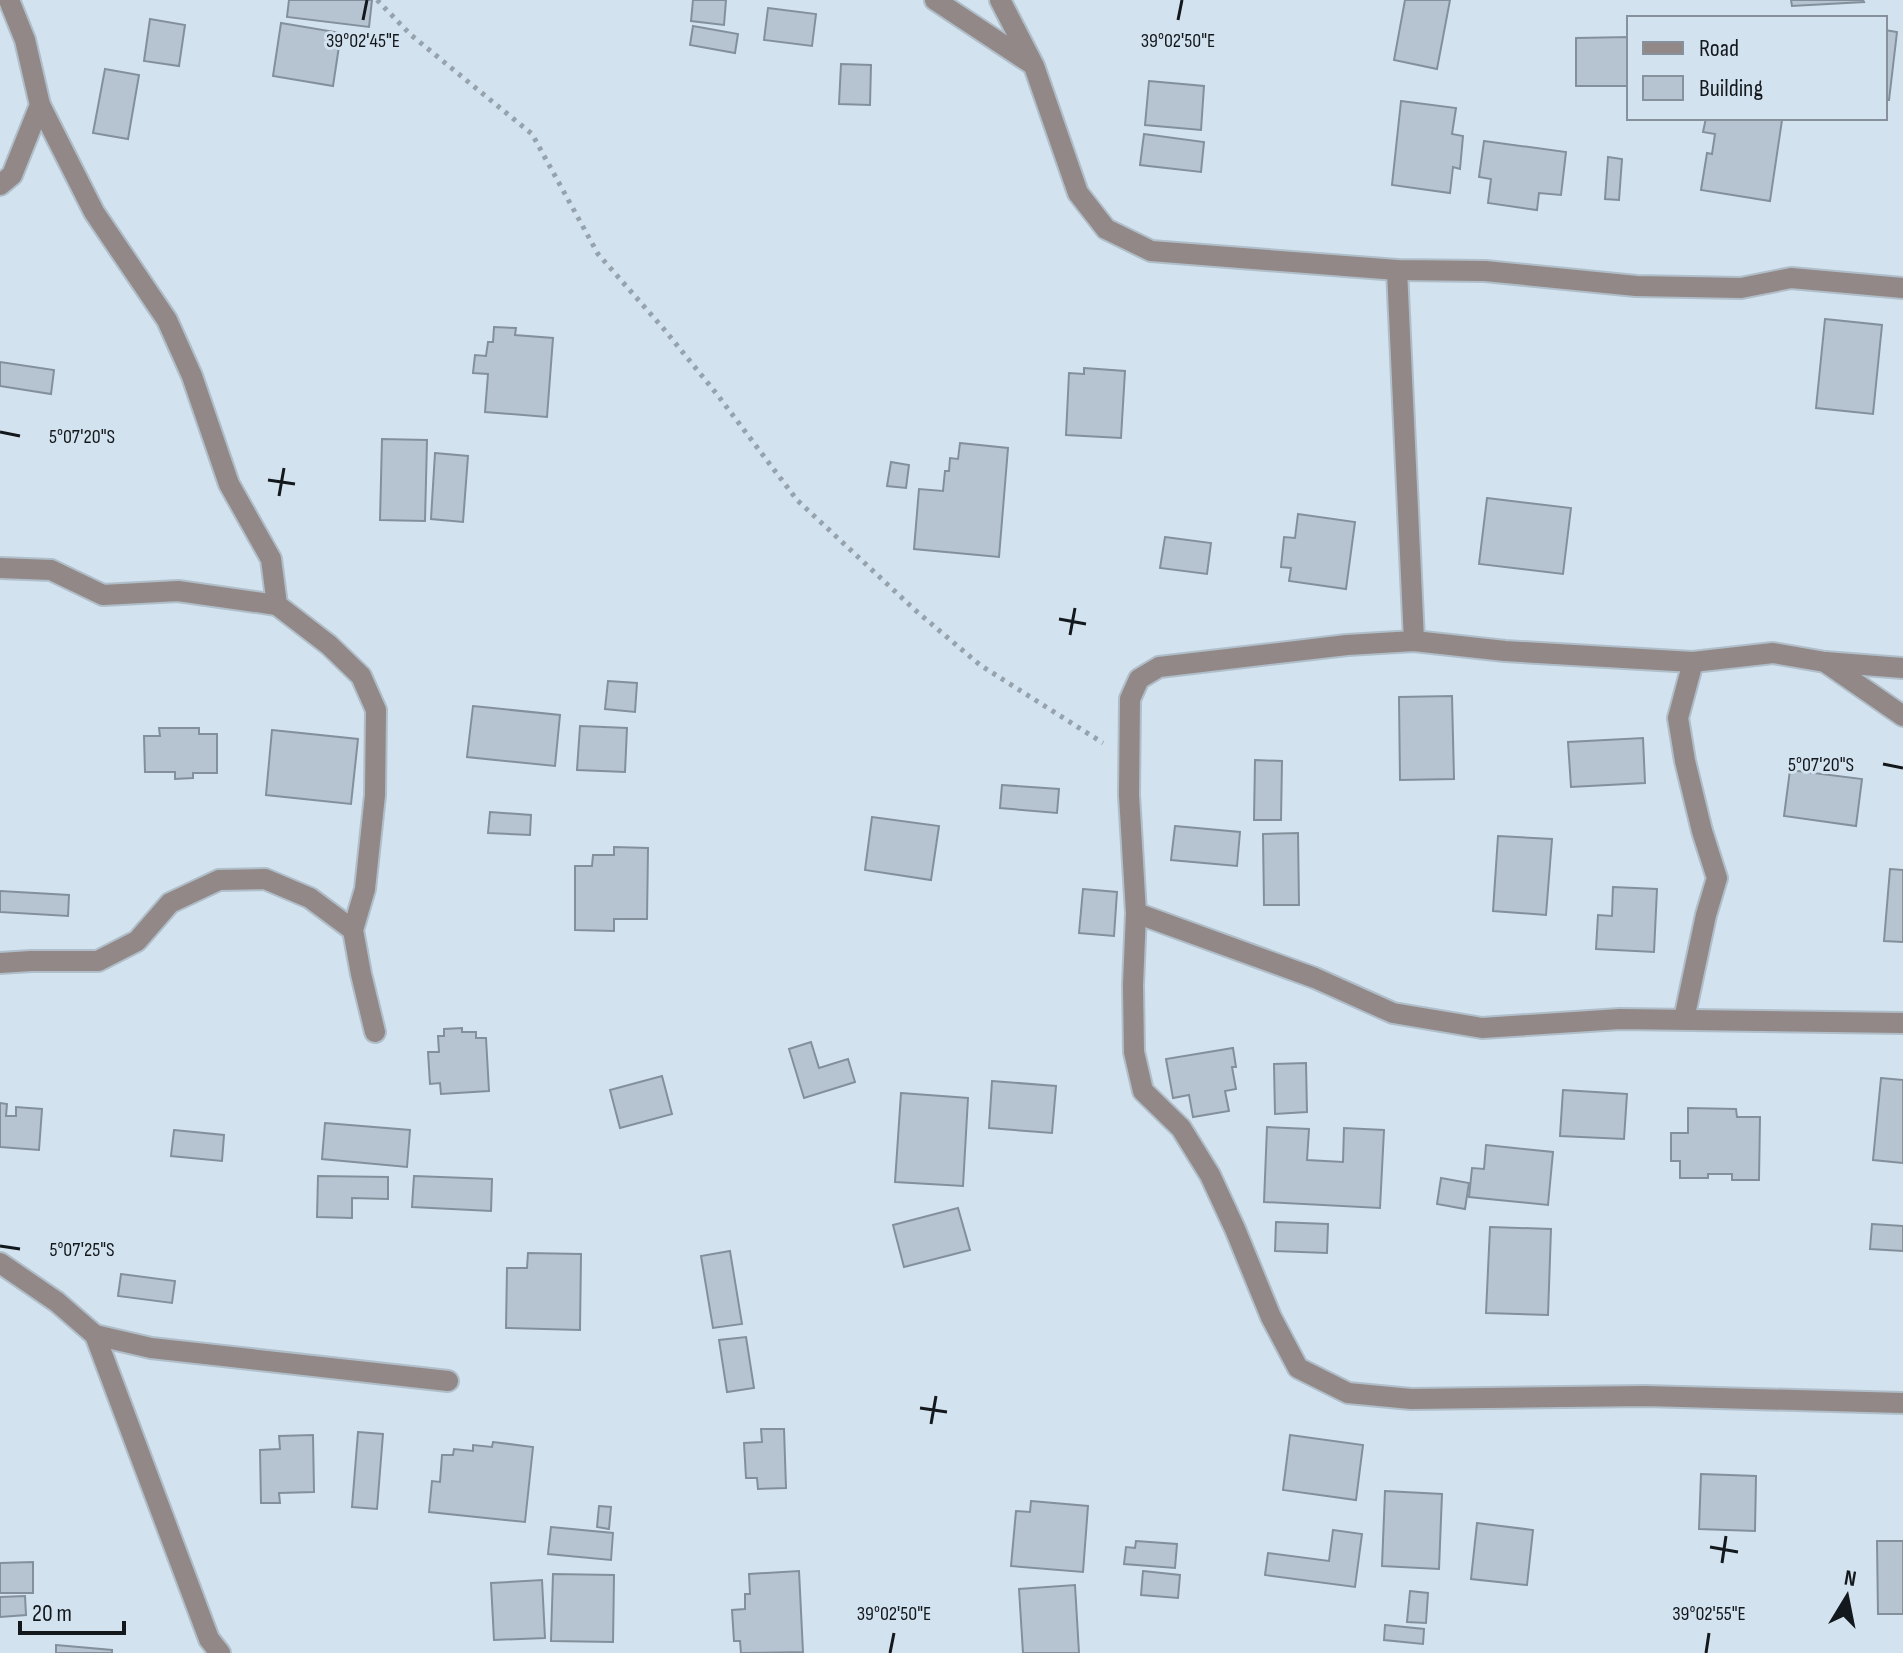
<svg xmlns="http://www.w3.org/2000/svg" width="1903" height="1653" viewBox="0 0 1903 1653" font-family="'Sofia Sans Condensed',sans-serif">
<rect width="100%" height="100%" fill="#d3e2ef"/>
<g fill="#b6c4d1" stroke="#83909c" stroke-width="2">
<polygon points="289,0 372,0 369,27 287,17"/>
<polygon points="693,0 726,0 724,25 691,21"/>
<polygon points="1405,0 1450,0 1437,69 1394,60"/>
<polygon points="1791,0 1863,0 1864,2 1792,6"/>
<polygon points="768,8 816,14 812,46 764,40"/>
<polygon points="150,19 185,25 179,66 144,61"/>
<polygon points="281,23 341,33 333,86 273,76"/>
<polygon points="693,26 738,34 735,53 690,45"/>
<polygon points="1885,30 1897,32 1889,100 1885,100"/>
<polygon points="1629,37 1629,86 1576,86 1576,38"/>
<polygon points="841,64 871,65 870,105 839,104"/>
<polygon points="105,69 139,75 128,139 93,133"/>
<polygon points="1149,81 1204,86 1201,130 1145,125"/>
<polygon points="1401,101 1456,108 1452,134 1463,136 1460,169 1453,167 1450,193 1392,185"/>
<polygon points="1706,118 1769,118 1782,120 1770,201 1701,190 1707,153 1712,154 1715,134 1703,132"/>
<polygon points="1144,134 1204,142 1201,172 1140,165"/>
<polygon points="1484,141 1566,152 1561,195 1539,193 1537,210 1488,203 1491,179 1479,177"/>
<polygon points="1608,157 1622,159 1619,200 1605,199"/>
<polygon points="1825,319 1882,325 1873,414 1816,408"/>
<polygon points="494,327 516,328 515,335 553,338 547,417 485,412 488,374 473,373 475,355 486,356 488,342 493,342"/>
<polygon points="0,362 54,370 51,394 0,386"/>
<polygon points="1084,368 1125,371 1121,438 1066,435 1069,373 1084,374"/>
<polygon points="382,439 427,440 425,521 380,520"/>
<polygon points="960,443 1008,448 999,557 914,549 919,489 943,491 945,471 949,471 950,458 958,459"/>
<polygon points="435,453 468,456 463,522 431,519"/>
<polygon points="891,462 909,465 906,488 887,486"/>
<polygon points="1487,498 1571,508 1563,574 1479,564"/>
<polygon points="1298,514 1355,522 1346,589 1289,581 1291,568 1281,567 1284,537 1295,538"/>
<polygon points="1165,537 1211,543 1207,574 1160,568"/>
<polygon points="608,681 637,683 635,712 605,709"/>
<polygon points="1452,696 1454,779 1400,780 1399,697"/>
<polygon points="473,706 560,715 555,766 467,757"/>
<polygon points="580,726 627,728 625,772 577,770"/>
<polygon points="159,728 199,728 199,734 217,734 217,773 193,773 193,778 175,779 175,772 145,772 144,736 160,736"/>
<polygon points="272,730 358,739 351,804 266,795"/>
<polygon points="1643,738 1645,783 1571,787 1568,742"/>
<polygon points="1255,760 1282,761 1281,820 1254,820"/>
<polygon points="1790,770 1862,779 1856,826 1784,816"/>
<polygon points="1002,785 1059,789 1057,813 1000,808"/>
<polygon points="490,812 531,815 530,835 488,833"/>
<polygon points="872,817 939,826 931,880 865,870"/>
<polygon points="1175,826 1240,832 1237,866 1171,860"/>
<polygon points="1298,833 1299,905 1264,905 1263,834"/>
<polygon points="1498,836 1552,839 1546,915 1493,911"/>
<polygon points="614,847 648,848 647,919 614,919 614,931 575,930 575,866 592,866 593,855 614,855"/>
<polygon points="1890,869 1903,870 1903,942 1884,941"/>
<polygon points="1613,887 1657,889 1654,952 1596,949 1598,915 1612,916"/>
<polygon points="1083,889 1117,892 1114,936 1079,933"/>
<polygon points="0,891 69,895 68,916 0,912"/>
<polygon points="462,1028 462,1032 476,1032 476,1038 486,1038 489,1091 441,1094 440,1083 430,1084 428,1052 439,1052 438,1036 444,1036 444,1029"/>
<polygon points="811,1042 819,1068 848,1059 855,1082 804,1098 789,1049"/>
<polygon points="1233,1048 1236,1067 1232,1067 1236,1089 1225,1091 1229,1111 1193,1117 1189,1095 1173,1098 1166,1059"/>
<polygon points="1306,1063 1307,1112 1275,1114 1274,1064"/>
<polygon points="662,1076 672,1114 620,1128 610,1090"/>
<polygon points="1881,1078 1903,1080 1903,1163 1873,1160"/>
<polygon points="992,1081 1056,1086 1052,1133 989,1128"/>
<polygon points="1563,1090 1627,1094 1624,1139 1560,1136"/>
<polygon points="901,1093 968,1098 963,1186 895,1182"/>
<polygon points="0,1103 7,1104 6,1116 16,1116 16,1107 42,1109 39,1150 0,1147"/>
<polygon points="1688,1108 1736,1109 1737,1117 1760,1117 1759,1180 1732,1180 1732,1174 1708,1174 1708,1178 1680,1178 1680,1161 1671,1161 1671,1133 1688,1133"/>
<polygon points="325,1123 410,1130 407,1167 322,1159"/>
<polygon points="1267,1127 1309,1129 1307,1160 1343,1162 1344,1128 1384,1130 1380,1208 1264,1202"/>
<polygon points="174,1130 224,1135 222,1161 171,1156"/>
<polygon points="1486,1145 1553,1152 1548,1205 1469,1197 1472,1168 1484,1169"/>
<polygon points="318,1176 388,1177 388,1199 352,1198 352,1218 317,1217"/>
<polygon points="414,1176 492,1179 491,1211 412,1207"/>
<polygon points="1441,1178 1469,1183 1465,1209 1437,1204"/>
<polygon points="958,1208 970,1250 904,1267 893,1225"/>
<polygon points="1276,1222 1328,1224 1327,1253 1275,1251"/>
<polygon points="1872,1224 1903,1226 1903,1251 1870,1249"/>
<polygon points="1490,1227 1551,1229 1548,1315 1486,1313"/>
<polygon points="730,1251 742,1324 713,1328 701,1256"/>
<polygon points="528,1253 581,1254 580,1330 506,1328 507,1268 527,1268"/>
<polygon points="121,1274 175,1281 172,1303 118,1296"/>
<polygon points="746,1337 754,1388 727,1392 719,1340"/>
<polygon points="761,1429 784,1429 786,1488 758,1489 757,1478 746,1478 744,1443 762,1442"/>
<polygon points="358,1432 383,1434 377,1509 352,1507"/>
<polygon points="313,1435 314,1492 279,1493 280,1503 261,1503 260,1450 280,1449 279,1436"/>
<polygon points="1290,1435 1363,1445 1356,1500 1283,1490"/>
<polygon points="493,1442 533,1447 525,1522 429,1512 432,1481 440,1482 442,1455 453,1455 454,1449 473,1451 473,1445 492,1447"/>
<polygon points="1701,1474 1756,1476 1755,1531 1699,1529"/>
<polygon points="1385,1491 1442,1494 1439,1569 1382,1566"/>
<polygon points="1031,1501 1088,1506 1083,1572 1011,1566 1016,1511 1030,1512"/>
<polygon points="599,1506 611,1507 609,1529 597,1527"/>
<polygon points="1477,1523 1533,1530 1527,1585 1471,1579"/>
<polygon points="551,1527 613,1533 611,1560 548,1554"/>
<polygon points="1333,1530 1362,1534 1355,1587 1265,1575 1268,1553 1329,1561"/>
<polygon points="1136,1541 1177,1544 1175,1568 1124,1564 1126,1547 1135,1548"/>
<polygon points="1877,1541 1903,1541 1903,1614 1878,1614"/>
<polygon points="33,1562 33,1593 0,1593 0,1563"/>
<polygon points="799,1571 803,1652 741,1653 740,1641 734,1641 732,1610 745,1609 745,1594 750,1594 749,1574"/>
<polygon points="1143,1571 1180,1575 1178,1598 1141,1595"/>
<polygon points="553,1574 614,1575 613,1642 551,1641"/>
<polygon points="542,1580 545,1638 494,1640 491,1583"/>
<polygon points="1075,1585 1079,1653 1023,1653 1019,1589"/>
<polygon points="1410,1591 1428,1593 1426,1623 1407,1622"/>
<polygon points="25,1596 26,1615 0,1617 0,1597"/>
<polygon points="1385,1625 1424,1629 1423,1644 1384,1640"/>
<polygon points="56,1645 112,1650 112,1653 56,1653"/>
</g>
<g fill="none" stroke-linecap="round" stroke-linejoin="round">
<g stroke="#b0bec9" stroke-width="24">
<g id="minor">
<polyline points="935,0 1032,64"/>
<polyline points="1000,0 1034,66 1078,193 1106,229 1151,251 1397,270 1485,271 1636,286 1741,288 1791,278 1903,288"/>
<polyline points="40,105 94,212 167,320 192,376 229,484 271,559 277,605 329,645 361,676 376,710 375,795 365,889 353,930 361,974 375,1032"/>
<polyline points="0,185 12,175 40,105 25,40 9,0"/>
<polyline points="1397,270 1414,641"/>
<polyline points="0,568 51,570 103,595 178,591 277,605"/>
<polyline points="1825,662 1903,716"/>
<polyline points="1903,668 1825,662 1773,653 1693,662 1505,651 1414,641 1347,645 1159,667 1139,679 1130,699 1129,795 1136,913 1133,985 1134,1052 1143,1091 1181,1128 1210,1175 1235,1229 1271,1317 1298,1368 1348,1393 1411,1399 1645,1396 1903,1403"/>
<polyline points="1136,913 1315,978 1393,1013 1482,1028 1620,1019 1903,1023"/>
<polyline points="0,963 31,961 98,961 137,941 170,903 219,880 265,879 310,898 353,930"/>
<polyline points="1684,1019 1706,915 1717,878 1702,831 1685,761 1678,718 1693,662"/>
<polyline points="0,1263 57,1302 95,1335 209,1639 220,1653"/>
<polyline points="95,1335 151,1348 448,1381"/>
</g>
</g>
<polyline stroke="#96a2ac" stroke-width="5" stroke-dasharray="4 6" stroke-linecap="butt" points="377,0 411,35 532,134 598,254 663,328 716,393 797,500 915,610 980,665 1103,743"/>
<use href="#minor" stroke="#918887" stroke-width="20"/>
</g>
<path fill="none" stroke="#13181d" stroke-width="3" d="M363,20l4,-20M1178,20l4,-20M0,432l20,4M268,480l27,4M279,496l5,-28M1059,619l27,5M1070,635l5,-27M1883,764l20,4M0,1246l20,3M920,1408l27,4M931,1424l5,-28M1710,1547l28,5M1722,1563l4,-27M890,1653l4,-20M1706,1653l3,-20"/>
<g font-size="20" text-anchor="middle" fill="#13181d" stroke="#d3e2ef" stroke-width="6" stroke-linejoin="round" paint-order="stroke">
<text x="363" y="47">39°02'45"E</text>
<text x="1178" y="47">39°02'50"E</text>
<text x="82" y="443">5°07'20"S</text>
<text x="1821" y="771">5°07'20"S</text>
<text x="82" y="1256">5°07'25"S</text>
<text x="894" y="1620">39°02'50"E</text>
<text x="1709" y="1620">39°02'55"E</text>
</g>
<rect x="1627" y="16" width="260" height="104" fill="#d3e2ef" stroke="#86919b" stroke-width="2"/>
<rect x="1643" y="42" width="40" height="12" fill="#918887" stroke="#86919b" stroke-width="2"/>
<text x="1699" y="56" font-size="24" fill="#13181d">Road</text>
<rect x="1643" y="76" width="40" height="24" fill="#b6c4d1" stroke="#86919b" stroke-width="2"/>
<text x="1699" y="96" font-size="24" fill="#13181d">Building</text>
<g transform="translate(1847 1597) rotate(10)" stroke="#d3e2ef" stroke-width="6" paint-order="stroke">
<path d="M0-6L14 30L0 20L-14 30Z" fill="#13181d"/>
<text y="-12" font-size="22" font-weight="bold" text-anchor="middle" fill="#13181d">N</text>
</g>
<path d="M20 1621v12h104v-12" fill="none" stroke="#13181d" stroke-width="4"/>
<text x="32" y="1621" font-size="24" fill="#13181d" stroke="#d3e2ef" stroke-width="6" paint-order="stroke">20 m</text>
</svg>
